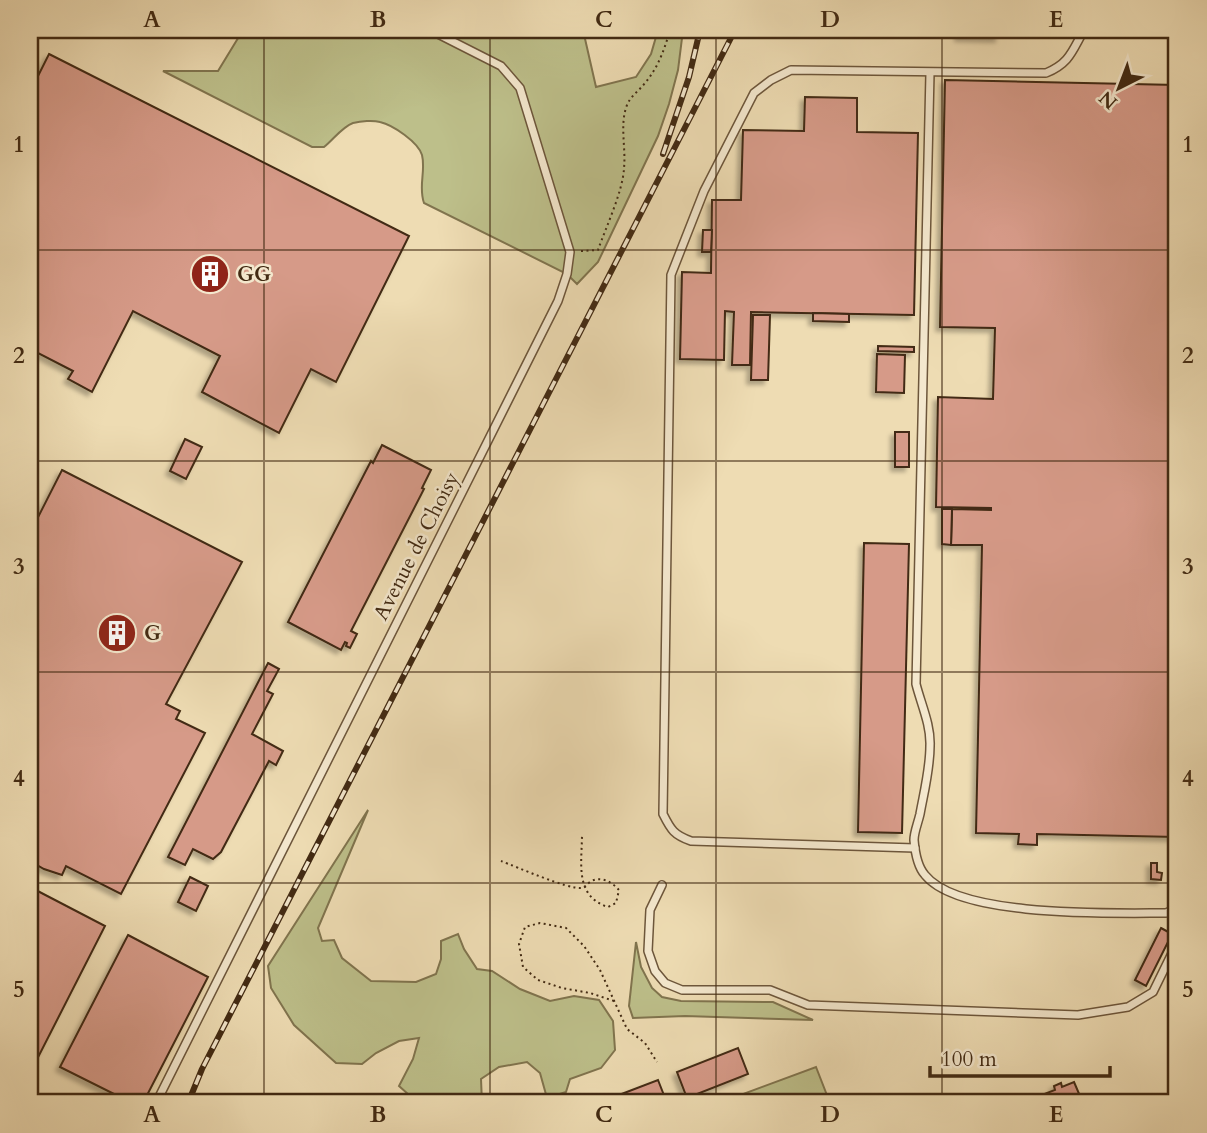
<svg xmlns="http://www.w3.org/2000/svg" width="1207" height="1133" viewBox="0 0 1207 1133" font-family="Cardo,serif">
<defs>
<filter id="shadow"><feDropShadow dx="-4" dy="4" stdDeviation="2" flood-color="#0004"/></filter>
</defs>
<rect width="100%" height="100%" fill="#eedcb3"/>
<filter id="stains"><feTurbulence type="fractalNoise" baseFrequency=".00286" numOctaves="4"/><feColorMatrix values="0 0 0 0 .2 0 0 0 0 .09 0 0 0 0 .02 0 0 0 .5 -.17"/></filter>
<radialGradient id="worn" r=".72"><stop offset=".6" stop-color="#630" stop-opacity="0"/><stop offset="1" stop-color="#630" stop-opacity=".3"/></radialGradient>
<g fill="#bdbf8a" stroke="#80744e" stroke-width="2">
<path d="M243,30h340l13,57 40,-10 15,-23 7,-24h25l-5,40 -9,34 -11,32 -60,126 -21,22 -10,-10 -143,-71c-6,-16 2,-32 -2,-48 -4,-13 -29,-30 -42,-33 -7,-2 -19,-1 -27,1 -11,4 -20,17 -29,24h-12l-149,-76h55z"/>
<polygon points="368,810 318,928 322,941 334,940 342,958 371,981 416,982 436,974 441,959 441,941 458,934 464,949 477,969 492,971 520,989 550,1001 574,996 599,1000 613,1021 615,1050 601,1068 570,1079 566,1092 547,1098 540,1073 527,1062 499,1067 481,1079 482,1103 418,1103 399,1086 413,1059 419,1038 399,1041 376,1053 362,1064 336,1063 294,1025 271,988 268,966"/>
<polygon points="636,942 641,967 652,988 662,997 681,1001 773,1002 813,1020 685,1016 633,1018 629,1006"/>
<polygon points="816,1067 830,1103 802,1103 798,1096 779,1103 719,1103"/>
</g>
<g fill="#d69a88" stroke="#422a13" stroke-width="2" filter="url(#shadow)">
<polygon points="959,30 999,30 999,38 959,37"/>
<polygon points="49,54 409,236 336,382 311,369 279,433 202,392 220,356 133,311 92,392 68,379 73,371 30,349 30,92"/>
<polygon points="945,80 1177,85 1177,837 1037,834 1037,845 1018,844 1019,834 976,833 982,545 951,545 952,509 991,510 991,508 936,507 938,397 993,399 995,328 940,327"/>
<polygon points="805,97 857,98 857,132 918,133 914,315 751,312 750,365 732,365 734,312 725,311 724,360 680,359 682,272 711,273 712,200 741,200 743,130 804,131"/>
<polygon points="703,230 712,230 711,252 702,252"/>
<polygon points="813,313 849,314 849,322 813,321"/>
<polygon points="753,315 770,315 768,380 751,380"/>
<polygon points="878,346 914,347 914,352 878,351"/>
<polygon points="877,354 905,355 904,393 876,392"/>
<rect x="895" y="432" width="14" height="35"/>
<polygon points="185,439 202,447 186,479 170,471"/>
<polygon points="382,445 431,470 422,488 424,489 351,631 357,634 350,648 346,646 347,643 345,642 341,650 288,622 371,461 373,463"/>
<polygon points="62,470 242,562 166,704 180,711 176,719 205,733 121,894 66,866 62,875 44,869 30,861 30,533"/>
<polygon points="942,509 952,509 951,545 942,544"/>
<polygon points="864,543 909,544 902,833 858,832"/>
<polygon points="268,663 279,669 267,691 273,694 252,734 283,751 276,765 269,761 221,852 213,859 193,849 185,865 168,857"/>
<polygon points="1151,863 1157,863 1157,872 1162,873 1161,880 1151,879"/>
<polygon points="190,877 208,886 196,911 178,902"/>
<polygon points="30,887 105,926 30,1073"/>
<polygon points="1161,928 1172,934 1146,986 1135,980"/>
<polygon points="128,935 208,977 143,1103 132,1103 60,1067"/>
<polygon points="738,1048 748,1074 687,1098 677,1072"/>
<polygon points="658,1080 667,1103 598,1103"/>
<polygon points="1074,1082 1083,1103 1021,1103 1055,1090 1054,1086 1061,1083 1062,1087"/>
</g>
<g fill="none" stroke-linecap="round" stroke-linejoin="round">
<g stroke="#6d563b" stroke-width="10">
<g id="lane">
<path d="M930,73l-14,611c5,20 15,41 14,62 0,23 -6,46 -10,68 -2,9 -6,18 -6,26 1,12 3,26 11,35 34,43 188,38 241,38l11,-5"/>
<path d="M915,848l-224,-7c-17,-6 -20,-11 -28,-27l8,-539 33,-84 50,-98 17,-13 20,-10 255,3c24,-10 26,-22 38,-43"/>
<polyline points="662,885 650,910 648,951 655,971 665,983 682,990 770,990 808,1005 1078,1015 1128,1007 1153,992 1177,943"/>
<polyline points="156,1103 558,301 567,274 570,252 520,88 501,66 430,30"/>
</g>
</g>
<g stroke="#422a13" stroke-width="2" stroke-dasharray="2 3.5" stroke-linecap="butt">
<path d="M581,251l17,-1c8,-23 25,-59 26,-82 2,-19 -4,-42 2,-60 3,-11 12,-16 19,-25 13,-15 20,-35 25,-53"/>
<path d="M501,861c16,6 66,28 80,27 5,-1 5,-3 9,-6 10,-7 22,0 29,8l-3,13 -8,4c-34,-11 -26,-44 -26,-73"/>
<polyline points="614,1001 590,993 562,988 538,980 523,967 519,944 525,927 540,923 566,928 584,946 600,970 627,1029 645,1043 657,1062"/>
</g>
<use href="#lane" stroke="#f4e8ce" stroke-width="7"/>
<g stroke="#422a13" stroke-width="6">
<g id="rail">
<polyline points="663,154 689,77 700,30"/>
<polyline points="188,1103 202,1069 735,30"/>
</g>
</g>
<use href="#rail" stroke="#f4e8ce" stroke-width="3.5" stroke-dasharray="10" stroke-linecap="butt"/>
</g>
<path fill="none" stroke="#422a13" stroke-width="2" stroke-opacity="0.55" d="M264,30v1073M490,30v1073M716,30v1073M942,30v1073M30,250h1147M30,461h1147M30,672h1147M30,883h1147"/>
<defs>
<g id="building-disc" transform="scale(2.0125)"><circle r="9.5" fill="#8f2418" stroke="#f4e8ce"/><path d="M-4-6H4V6H1V3H-1V6H-4ZM-2.5-4.3h1.7v1.8h-1.7ZM.8-4.3h1.7v1.8H.8ZM-2.5-1h1.7V.8h-1.7ZM.8-1h1.7V.8H.8Z" fill="#fff"/></g>
</defs>
<g fill-rule="evenodd">
<use href="#building-disc" x="210" y="274"/>
<use href="#building-disc" x="117" y="633"/>
</g>
<g text-anchor="middle" stroke-width="5" stroke-linejoin="round" paint-order="stroke">
<g font-size="21" font-weight="bold" fill="#422a13" stroke="#f4e8ce" text-anchor="start">
<text x="237" y="281">GG</text>
<text x="144" y="640">G</text>
</g>
<g font-size="21" fill="#422a13" stroke="#f4e8ce">
<text transform="translate(416 546) rotate(-63)" y="7">Avenue de Choisy</text>
</g>
</g>
<rect width="1207" height="1133" fill="none" stroke="#eedcb3" stroke-width="77"/>
<g transform="translate(1119 88) rotate(222)" stroke="#f4e8ce" stroke-width="5" paint-order="stroke">
<path d="M0-5L12 26L0 18L-12 26Z" fill="#422a13"/>
<text y="-10" font-size="19" font-weight="bold" text-anchor="middle" fill="#422a13">N</text>
</g>
<path d="M930 1066v10h180v-10" fill="none" stroke="#422a13" stroke-width="3.5"/>
<text x="941" y="1066" font-size="21" fill="#422a13" stroke="#f4e8ce" stroke-width="5" paint-order="stroke">100 m</text>
<rect x="38" y="38" width="1130" height="1056" fill="none" stroke="#422a13" stroke-width="2.5"/>
<g font-size="23" text-anchor="middle" font-weight="bold" fill="#422a13">
<text x="152" y="27">A</text>
<text x="378" y="27">B</text>
<text x="604" y="27">C</text>
<text x="830" y="27">D</text>
<text x="1056" y="27">E</text>
<text x="19" y="152">1</text>
<text x="1188" y="152">1</text>
<text x="19" y="363">2</text>
<text x="1188" y="363">2</text>
<text x="19" y="574">3</text>
<text x="1188" y="574">3</text>
<text x="19" y="786">4</text>
<text x="1188" y="786">4</text>
<text x="19" y="997">5</text>
<text x="1188" y="997">5</text>
<text x="152" y="1122">A</text>
<text x="378" y="1122">B</text>
<text x="604" y="1122">C</text>
<text x="830" y="1122">D</text>
<text x="1056" y="1122">E</text>
</g>
<rect width="100%" height="100%" filter="url(#stains)"/>
<rect width="100%" height="100%" fill="url(#worn)"/>
</svg>
